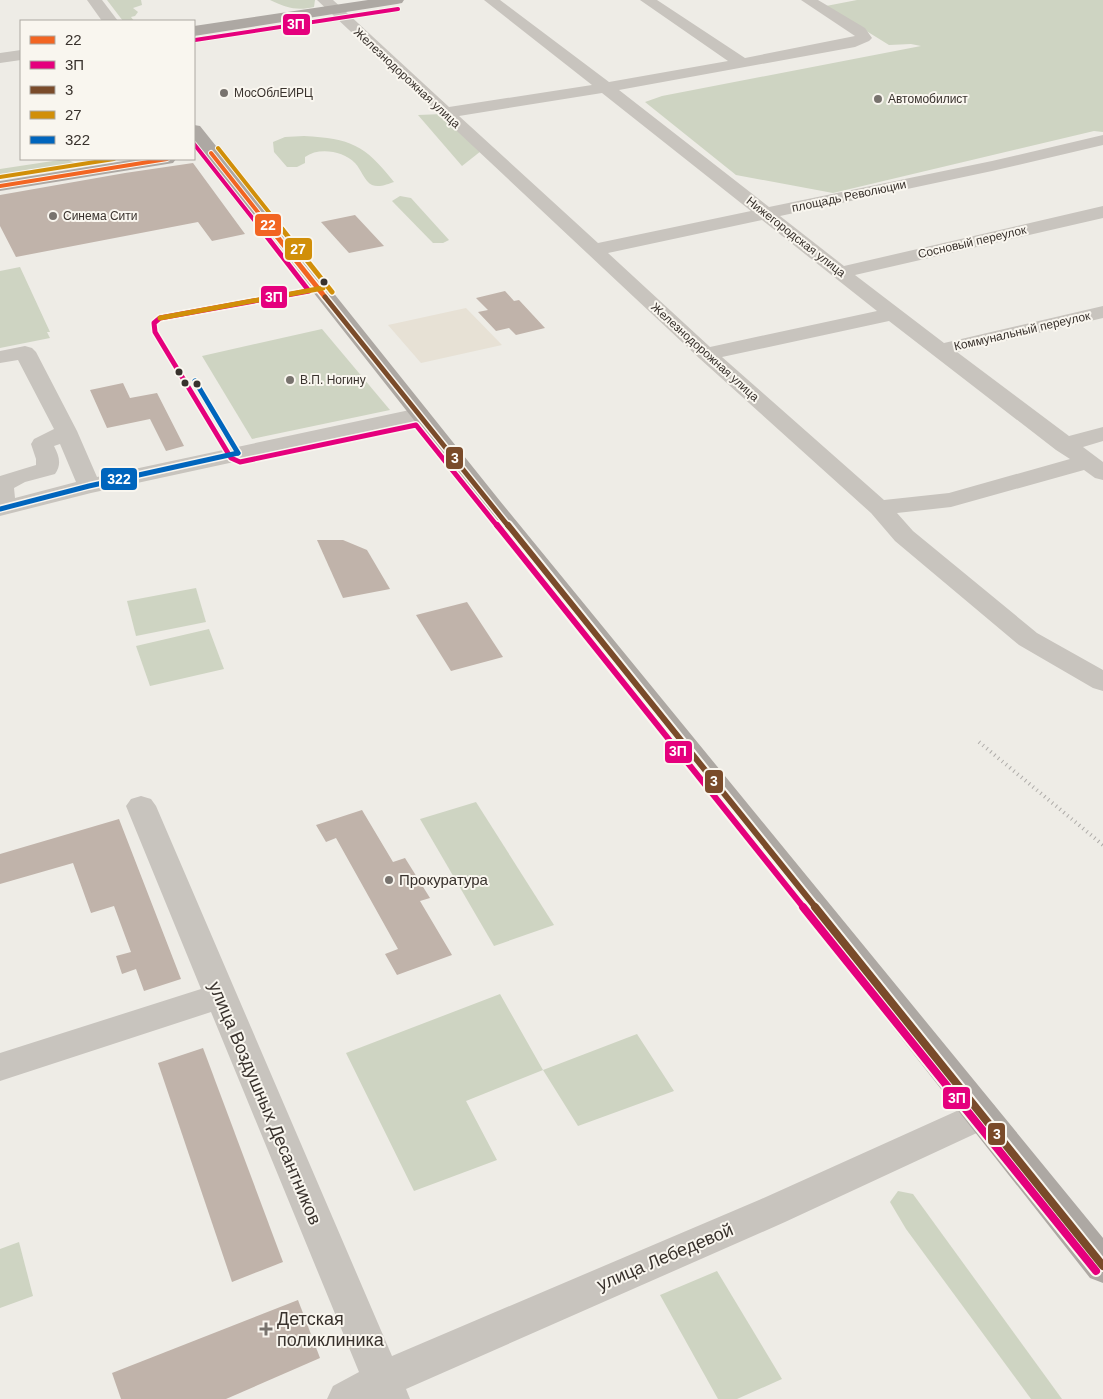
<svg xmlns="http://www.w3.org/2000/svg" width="1103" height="1399" viewBox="0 0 1103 1399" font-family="Helvetica,sans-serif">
<rect width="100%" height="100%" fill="#eeece6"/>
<g fill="#ced4c2">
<polygon points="107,0 141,0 142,5 133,8 138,12 135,16 131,17 134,21 123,21"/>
<path d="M270,0h45l-1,7c-17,4 -27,1 -44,-7z"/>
<polygon points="857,0 1103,0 1103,132 1094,131 833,193 736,175 645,102 662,96 921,46 911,44 889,45 826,6"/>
<polygon points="443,114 481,151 462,166 418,115"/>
<path d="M304,136c47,3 60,8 90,46 -6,2 -15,6 -22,3 -8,-4 -11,-16 -17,-22 -12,-12 -36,-16 -50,-6v6l-8,4h-10l-13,-15 -1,-10 12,-5z"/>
<polygon points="66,159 75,163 0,174 0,169"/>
<polygon points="400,196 411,198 449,240 443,243 433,243 392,201"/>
<polygon points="20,267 50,332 47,332 50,338 0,348 0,271"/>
<polygon points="322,329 390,410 252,439 202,356"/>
<polygon points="196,588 206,622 136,636 127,601"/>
<polygon points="209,629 224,669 150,686 136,646"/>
<polygon points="476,802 554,925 494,946 420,819"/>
<polygon points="500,994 543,1070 637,1034 674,1091 578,1126 543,1070 466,1101 497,1160 414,1191 346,1053"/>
<polygon points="898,1191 913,1194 1062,1399 1031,1399 906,1229 890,1202"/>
<polygon points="19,1242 33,1296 0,1308 0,1249"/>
<polygon points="717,1271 782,1379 737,1399 718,1399 660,1295"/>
</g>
<polygon fill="#e7e1d5" points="466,308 502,345 421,363 388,325"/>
<g fill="#c0b3aa">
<polygon points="193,163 245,234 212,241 198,222 16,257 0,226 0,195 125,173"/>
<polygon points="355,215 384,246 349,253 321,222"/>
<polygon points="505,291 514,301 519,300 545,328 516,335 509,328 496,331 478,312 488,310 476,298"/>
<polygon points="123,383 130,398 157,393 184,446 166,451 150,419 107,428 90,390"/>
<polygon points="317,540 343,540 367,550 390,589 343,598"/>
<polygon points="467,602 503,657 451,671 416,615"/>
<polygon points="362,810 393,862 405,858 430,898 420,901 452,955 397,975 385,954 398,949 336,838 326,842 316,825"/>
<polygon points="119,819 181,979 144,991 136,969 122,974 116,956 131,952 114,906 91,913 73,863 0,884 0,854"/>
<polygon points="203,1048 283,1262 232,1282 158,1063"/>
<polygon points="298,1300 320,1358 226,1399 121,1399 112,1373"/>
</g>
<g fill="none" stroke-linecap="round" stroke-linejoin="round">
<g fill="#c8c4be" fill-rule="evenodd">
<polygon points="87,0 102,0 118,21 102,21"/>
<path d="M317,0h16l116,107 143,-22 -108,-85h16l109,82 119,-21 -88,-61h17l88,58 110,-22 -54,-36h17l47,28 7,10 -3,3 -14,6 -236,43 150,117 223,-46 111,-26v10l-111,26 -212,45 64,50 259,-60v12l-248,57 89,68 159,-37v12l-146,34 112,84 34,-9v14l-20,6 20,15v18l-8,-2 -11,-8 -133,37 -54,6 16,18 124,102 66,37v21l-10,-3 -74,-43 -124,-104 -24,-28 -172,-155zM602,93l149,118 -153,32 -139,-127zM762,220l115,91 -167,36 -102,-94zM889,321l167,129 14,9 -121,34 -65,7 -162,-143z"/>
<polygon points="21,50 21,60 0,63 0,53"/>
<path d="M25,346l7,2 4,4 41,79 20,46 322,-69 8,2 3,5 -3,5 -8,2 -328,71 -91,23v-40l36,-11v-6l-5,-15 3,-5 20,-10 -36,-69 -18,3v-12zM60,444l16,38 -61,16 -1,-10 11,-6 30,-8c7,-10 4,-18 -1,-28z"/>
<polygon points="141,796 151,799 156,806 392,1356 759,1200 970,1105 982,1101 994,1105 1000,1115 994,1125 785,1222 406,1389 410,1399 327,1399 333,1386 359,1372 211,1012 0,1081 0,1053 201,989 126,806 131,799"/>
</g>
<g fill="#ada8a3" fill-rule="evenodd">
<polygon points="368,0 404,0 402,3 397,4 194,36 194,26"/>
<polygon points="194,125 200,126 500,501 1103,1238 1103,1283 1090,1278 194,141"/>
<polygon points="136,159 176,159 173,163 167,164 0,191 0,181"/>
</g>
<polyline stroke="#afaca9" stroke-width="4" stroke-dasharray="1 4" stroke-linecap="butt" points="979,742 1103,845"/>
<g stroke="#f9f6ef" stroke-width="6">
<g id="bus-1-far1">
<polyline points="211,153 272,230"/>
<polyline points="0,186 167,159"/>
</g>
</g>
<g stroke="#f9f6ef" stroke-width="8">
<polyline id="bus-1" points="271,229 325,297"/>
</g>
<g stroke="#f9f6ef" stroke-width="6">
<g id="bus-2-far3">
<polyline points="195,40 398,9"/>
<polyline points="194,144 262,230"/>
</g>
</g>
<g stroke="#f9f6ef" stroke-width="8">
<polyline id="bus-2-far2" points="261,229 309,291 160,318 154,323 155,332 231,458 240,462 416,425 498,527"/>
</g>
<g stroke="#f9f6ef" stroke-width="10">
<polyline id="bus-2-far1" points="497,525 804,908"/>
</g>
<g stroke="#f9f6ef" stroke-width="12">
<polyline id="bus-2" points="803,907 1096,1271"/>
</g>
<g stroke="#f9f6ef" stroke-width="8">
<polyline id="bus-3-far2" points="325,297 509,527"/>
</g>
<g stroke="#f9f6ef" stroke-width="10">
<polyline id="bus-3-far1" points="508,525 816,908"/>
</g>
<g stroke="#f9f6ef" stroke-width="12">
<polyline id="bus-3" points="815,907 1103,1266"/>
</g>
<g stroke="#f9f6ef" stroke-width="6">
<g id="bus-4-far1">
<polyline points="218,148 283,230"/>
<polyline points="0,177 114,159"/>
</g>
</g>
<g stroke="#f9f6ef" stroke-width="8">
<g id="bus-4">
<polyline points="282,229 332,292"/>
<polyline points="160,318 323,288"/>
</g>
</g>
<g stroke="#f9f6ef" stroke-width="8">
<g id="bus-5">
<polyline points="195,381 238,453"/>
<polyline points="0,509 89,486 238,453"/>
</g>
</g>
<use href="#bus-1-far1" stroke="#f26522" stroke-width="4"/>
<use href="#bus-1" stroke="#f26522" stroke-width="5"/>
<use href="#bus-2-far3" stroke="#e5007d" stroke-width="4"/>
<use href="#bus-2-far2" stroke="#e5007d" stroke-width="5"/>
<use href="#bus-2-far1" stroke="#e5007d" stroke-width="6"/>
<use href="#bus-2" stroke="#e5007d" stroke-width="8"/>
<use href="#bus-3-far2" stroke="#7a4b2a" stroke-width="5"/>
<use href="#bus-3-far1" stroke="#7a4b2a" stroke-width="6"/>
<use href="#bus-3" stroke="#7a4b2a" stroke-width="8"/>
<use href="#bus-4-far1" stroke="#d18f09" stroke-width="4"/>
<use href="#bus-4" stroke="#d18f09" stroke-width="5"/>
<use href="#bus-5" stroke="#0065bd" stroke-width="5"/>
</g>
<g fill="#78736e" stroke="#f9f6ef" stroke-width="2">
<circle cx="224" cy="93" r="5"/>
<circle cx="878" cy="99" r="5"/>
<circle cx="53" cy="216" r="5"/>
<circle cx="290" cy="380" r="5"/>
<circle cx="389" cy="880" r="5"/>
<path d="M263.5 1321.5h5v5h5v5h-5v5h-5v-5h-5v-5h5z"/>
</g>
<g fill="#39322d" stroke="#f9f6ef" stroke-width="2">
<circle cx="324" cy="282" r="4.5"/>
<circle cx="179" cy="372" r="4.5"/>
<circle cx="185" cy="383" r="4.5"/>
<circle cx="197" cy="384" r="4.5"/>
</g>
<g text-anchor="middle" stroke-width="4" stroke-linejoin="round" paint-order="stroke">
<g font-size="12" fill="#39322d" stroke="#f9f6ef">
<text transform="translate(407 78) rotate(43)" y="4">Железнодорожная улица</text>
<text transform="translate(849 196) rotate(-12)" y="4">площадь Революции</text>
<text transform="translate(796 237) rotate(38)" y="4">Нижегородская улица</text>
<text transform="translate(972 242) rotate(-13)" y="4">Сосновый переулок</text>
<text transform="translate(1022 331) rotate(-13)" y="4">Коммунальный переулок</text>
<text transform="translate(705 352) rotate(42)" y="4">Железнодорожная улица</text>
</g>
<g font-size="12" fill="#39322d" stroke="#f9f6ef" text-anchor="start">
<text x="234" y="97">МосОблЕИРЦ</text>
<text x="888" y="103">Автомобилист</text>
<text x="63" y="220">Синема Сити</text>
<text x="300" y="384">В.П. Ногину</text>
</g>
<g font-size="15" fill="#39322d" stroke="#f9f6ef" text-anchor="start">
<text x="399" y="885">Прокуратура</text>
</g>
<g font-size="18" fill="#39322d" stroke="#f9f6ef">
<text transform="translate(265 1103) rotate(67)" y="6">улица Воздушных Десантников</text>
<text transform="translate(665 1257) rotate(-23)" y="6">улица Лебедевой</text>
</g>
<g font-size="18" fill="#39322d" stroke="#f9f6ef" text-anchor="start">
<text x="277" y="1325">Детская<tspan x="277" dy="21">поликлиника</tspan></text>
</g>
</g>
<g stroke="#f9f6ef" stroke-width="2">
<rect x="282" y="13" width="29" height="23" rx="5" fill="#e5007d"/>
<rect x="254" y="213" width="28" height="24" rx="5" fill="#f26522"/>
<rect x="284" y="237" width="29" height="24" rx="5" fill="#d18f09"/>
<rect x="260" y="285" width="28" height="24" rx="5" fill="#e5007d"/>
<rect x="445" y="446" width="19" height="24" rx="5" fill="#7a4b2a"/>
<rect x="100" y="467" width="38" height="24" rx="5" fill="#0065bd"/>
<rect x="664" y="740" width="29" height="24" rx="5" fill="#e5007d"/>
<rect x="704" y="769" width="20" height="25" rx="5" fill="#7a4b2a"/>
<rect x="942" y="1086" width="29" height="24" rx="5" fill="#e5007d"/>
<rect x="987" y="1122" width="19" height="24" rx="5" fill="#7a4b2a"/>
</g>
<g font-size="14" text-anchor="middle" font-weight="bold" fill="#fff">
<text x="296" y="29">3П</text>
<text x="268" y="230">22</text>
<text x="298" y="254">27</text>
<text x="274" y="302">3П</text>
<text x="455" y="463">3</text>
<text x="119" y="484">322</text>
<text x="678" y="756">3П</text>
<text x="714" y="786">3</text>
<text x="957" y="1103">3П</text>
<text x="997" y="1139">3</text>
</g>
<rect x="20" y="20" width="175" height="140" fill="#f9f6ef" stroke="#aca8a1"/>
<rect x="30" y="36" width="25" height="8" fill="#f26522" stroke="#aca8a1"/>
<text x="65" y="45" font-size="15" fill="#39322d">22</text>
<rect x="30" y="61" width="25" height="8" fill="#e5007d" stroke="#aca8a1"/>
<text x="65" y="70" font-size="15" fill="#39322d">3П</text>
<rect x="30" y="86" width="25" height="8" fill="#7a4b2a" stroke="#aca8a1"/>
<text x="65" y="95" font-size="15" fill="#39322d">3</text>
<rect x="30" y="111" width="25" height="8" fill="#d18f09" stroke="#aca8a1"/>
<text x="65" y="120" font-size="15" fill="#39322d">27</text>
<rect x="30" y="136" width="25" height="8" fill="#0065bd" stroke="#aca8a1"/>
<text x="65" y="145" font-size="15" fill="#39322d">322</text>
</svg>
